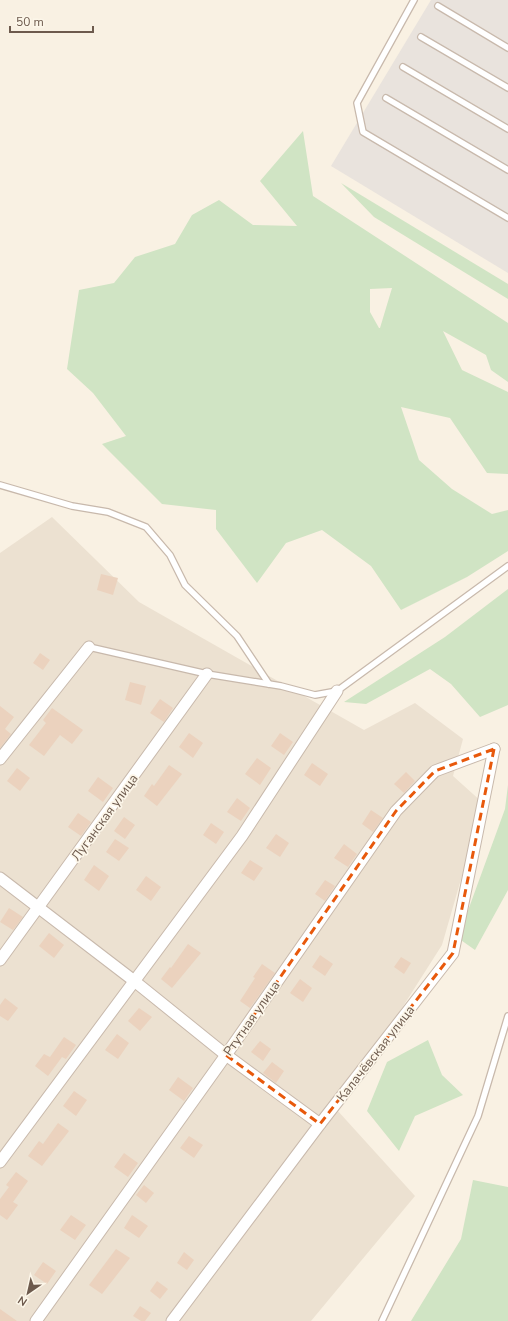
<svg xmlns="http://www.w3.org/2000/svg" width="508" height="1321" viewBox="0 0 508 1321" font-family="'Nunito Sans',sans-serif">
<rect width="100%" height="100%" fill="#f9f1e3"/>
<polygon fill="#ece1d1" points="52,517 139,602 364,730 415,703 463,739 453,776 483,803 442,945 337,1110 415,1196 311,1321 0,1321 0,553"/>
<polygon fill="#e9e3dd" points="431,0 508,0 508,273 331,166"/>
<g fill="#d0e4c4" fill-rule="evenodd">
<path d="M303,131l10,65 195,127v59l-17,-12 -5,-15 -43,-24 19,39 46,22v82l-21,-1 -37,-55 -49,-11 18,53 33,29 40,25 16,-4v41l-41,26 -66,33 -30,-44 -49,-36 -36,13 -29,40 -41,-54v-19l-54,-6 -60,-60 24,-8 -33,-43 -26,-24 12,-79 35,-7 21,-26 40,-13 17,-29 27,-15 34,25 44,1 -37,-45zM392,288l-12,40h-1l-9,-16v-23z"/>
<polygon points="341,183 508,284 508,299 374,217"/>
<polygon points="508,589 508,705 480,717 451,684 430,669 366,704 344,702 445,637"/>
<polygon points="508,785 508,890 475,950 458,938 505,809"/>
<polygon points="428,1040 442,1075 463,1095 415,1116 399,1151 367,1111 387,1062"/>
<polygon points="473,1180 508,1187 508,1321 411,1321 461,1239"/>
</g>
<g fill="#ebd2be">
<polygon points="101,574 118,578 113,595 97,590"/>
<polygon points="40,653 50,660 43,670 33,663"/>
<polygon points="130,682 146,686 141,705 125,700"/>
<polygon points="160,699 173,708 164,722 150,713"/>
<polygon points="0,706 14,717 5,729 11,734 0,748"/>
<polygon points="52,708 83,730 72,744 60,735 44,756 29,745 46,723 43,720"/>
<polygon points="189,733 203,743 193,758 179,747"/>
<polygon points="280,733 293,742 284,755 271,746"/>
<polygon points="257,758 271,768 260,785 245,774"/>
<polygon points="312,763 328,774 320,786 304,775"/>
<polygon points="169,765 182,774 157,806 144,796 152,784 154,786"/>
<polygon points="17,768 30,778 20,791 7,781"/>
<polygon points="406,772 415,781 404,793 394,784"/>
<polygon points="98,777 113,788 103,802 88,791"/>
<polygon points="237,798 250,808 241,821 227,812"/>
<polygon points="371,810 383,818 373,832 362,824"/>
<polygon points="78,813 91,822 81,836 68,827"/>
<polygon points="124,817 135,825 125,839 114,831"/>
<polygon points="211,823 224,832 216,844 203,835"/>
<polygon points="276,834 289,843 280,857 266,848"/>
<polygon points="115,839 129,848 119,861 106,852"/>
<polygon points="344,844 357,854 348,867 334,858"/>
<polygon points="250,860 263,868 254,881 241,873"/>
<polygon points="94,865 109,876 99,891 84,880"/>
<polygon points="146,876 161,887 151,901 136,890"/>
<polygon points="325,880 335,886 325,901 315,894"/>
<polygon points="9,908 23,917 13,930 0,922"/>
<polygon points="49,933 64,945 54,958 39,946"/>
<polygon points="188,944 201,953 172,988 161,979 170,967 171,968"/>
<polygon points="320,955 333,964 325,976 312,967"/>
<polygon points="401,957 411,963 404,974 394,967"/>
<polygon points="262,964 275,973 250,1008 240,1001 255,978 253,977"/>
<polygon points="300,979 312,988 303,1002 290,993"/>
<polygon points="5,998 18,1008 8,1021 0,1016 0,1005"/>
<polygon points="139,1008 152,1017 140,1031 128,1021"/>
<polygon points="117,1034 129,1043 118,1059 105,1050"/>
<polygon points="64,1037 76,1045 66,1059 62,1057 48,1076 35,1066 44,1054 50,1057"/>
<polygon points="260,1041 271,1049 263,1061 251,1052"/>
<polygon points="272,1062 284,1071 276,1083 263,1073"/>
<polygon points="178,1077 193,1088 184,1101 169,1090"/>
<polygon points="74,1091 87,1100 76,1116 63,1106"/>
<polygon points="58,1123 69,1131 42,1166 28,1156 39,1141 43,1144"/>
<polygon points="189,1136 203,1145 194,1158 180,1148"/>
<polygon points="124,1153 138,1163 128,1177 114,1167"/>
<polygon points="16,1172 28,1181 13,1202 18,1205 7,1220 0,1215 0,1199 9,1187 6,1185"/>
<polygon points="144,1185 154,1193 146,1203 136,1195"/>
<polygon points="71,1215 86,1225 75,1240 60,1230"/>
<polygon points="132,1215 148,1226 139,1238 124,1228"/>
<polygon points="116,1249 130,1258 102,1294 89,1285"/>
<polygon points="184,1252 194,1260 187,1270 177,1263"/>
<polygon points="43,1262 56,1271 47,1284 34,1275"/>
<polygon points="157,1281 168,1289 160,1299 150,1291"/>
<polygon points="140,1306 151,1313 145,1321 141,1321 133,1316"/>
<polygon points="0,1309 17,1321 0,1321"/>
</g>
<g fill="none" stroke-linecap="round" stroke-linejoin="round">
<g stroke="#c8b9ac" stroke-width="8">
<g id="lane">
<polyline points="414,0 357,103 363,132 508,218"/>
<polyline points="438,6 508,48"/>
<polyline points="421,37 508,88"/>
<polyline points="403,67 508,129"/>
<polyline points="386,98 508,170"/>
<polyline points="0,485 72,506 108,512 146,527 170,555 185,585 237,636 269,684"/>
<polyline points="89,647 207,674 281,686 315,695 337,691 508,566"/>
<polyline points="382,1321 478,1116 508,1016"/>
</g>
</g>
<g stroke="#c8b9ac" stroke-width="13">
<g id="street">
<polyline points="0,759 89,647"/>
<polyline points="0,878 133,980 226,1055 320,1124"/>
<polyline points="0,960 207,674"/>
<polyline points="0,1162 242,836 337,691"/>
<polyline points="36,1321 226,1055 396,811 435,771 494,749"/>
<polyline points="172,1321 320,1124 453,953 494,749"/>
</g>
</g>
<use href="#lane" stroke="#fff" stroke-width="5.5"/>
<use href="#street" stroke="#fff" stroke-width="11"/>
</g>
<path fill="none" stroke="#e8590c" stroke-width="3" stroke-dasharray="8 5" stroke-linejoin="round" d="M494,749l-41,204 -133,171 -94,-69 170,-244 39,-40z"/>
<g text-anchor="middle" stroke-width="3.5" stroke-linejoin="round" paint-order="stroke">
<g font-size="13" fill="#6d5a4d" stroke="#fcf6e9">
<text transform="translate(104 817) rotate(-54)" y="5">Луганская улица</text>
<text transform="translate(251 1018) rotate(-55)" y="5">Ртутная улица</text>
<text transform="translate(375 1053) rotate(-52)" y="5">Калачёвская улица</text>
</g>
</g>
<g transform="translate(28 1293) rotate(214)" stroke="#fcf6e9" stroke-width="3" paint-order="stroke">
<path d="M0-3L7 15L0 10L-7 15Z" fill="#6d5a4d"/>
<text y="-6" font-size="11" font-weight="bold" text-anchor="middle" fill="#6d5a4d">N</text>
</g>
<path d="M10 26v6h83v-6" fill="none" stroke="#6d5a4d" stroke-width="2"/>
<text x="16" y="26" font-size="12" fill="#6d5a4d" stroke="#fcf6e9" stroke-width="3" paint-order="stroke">50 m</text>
</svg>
